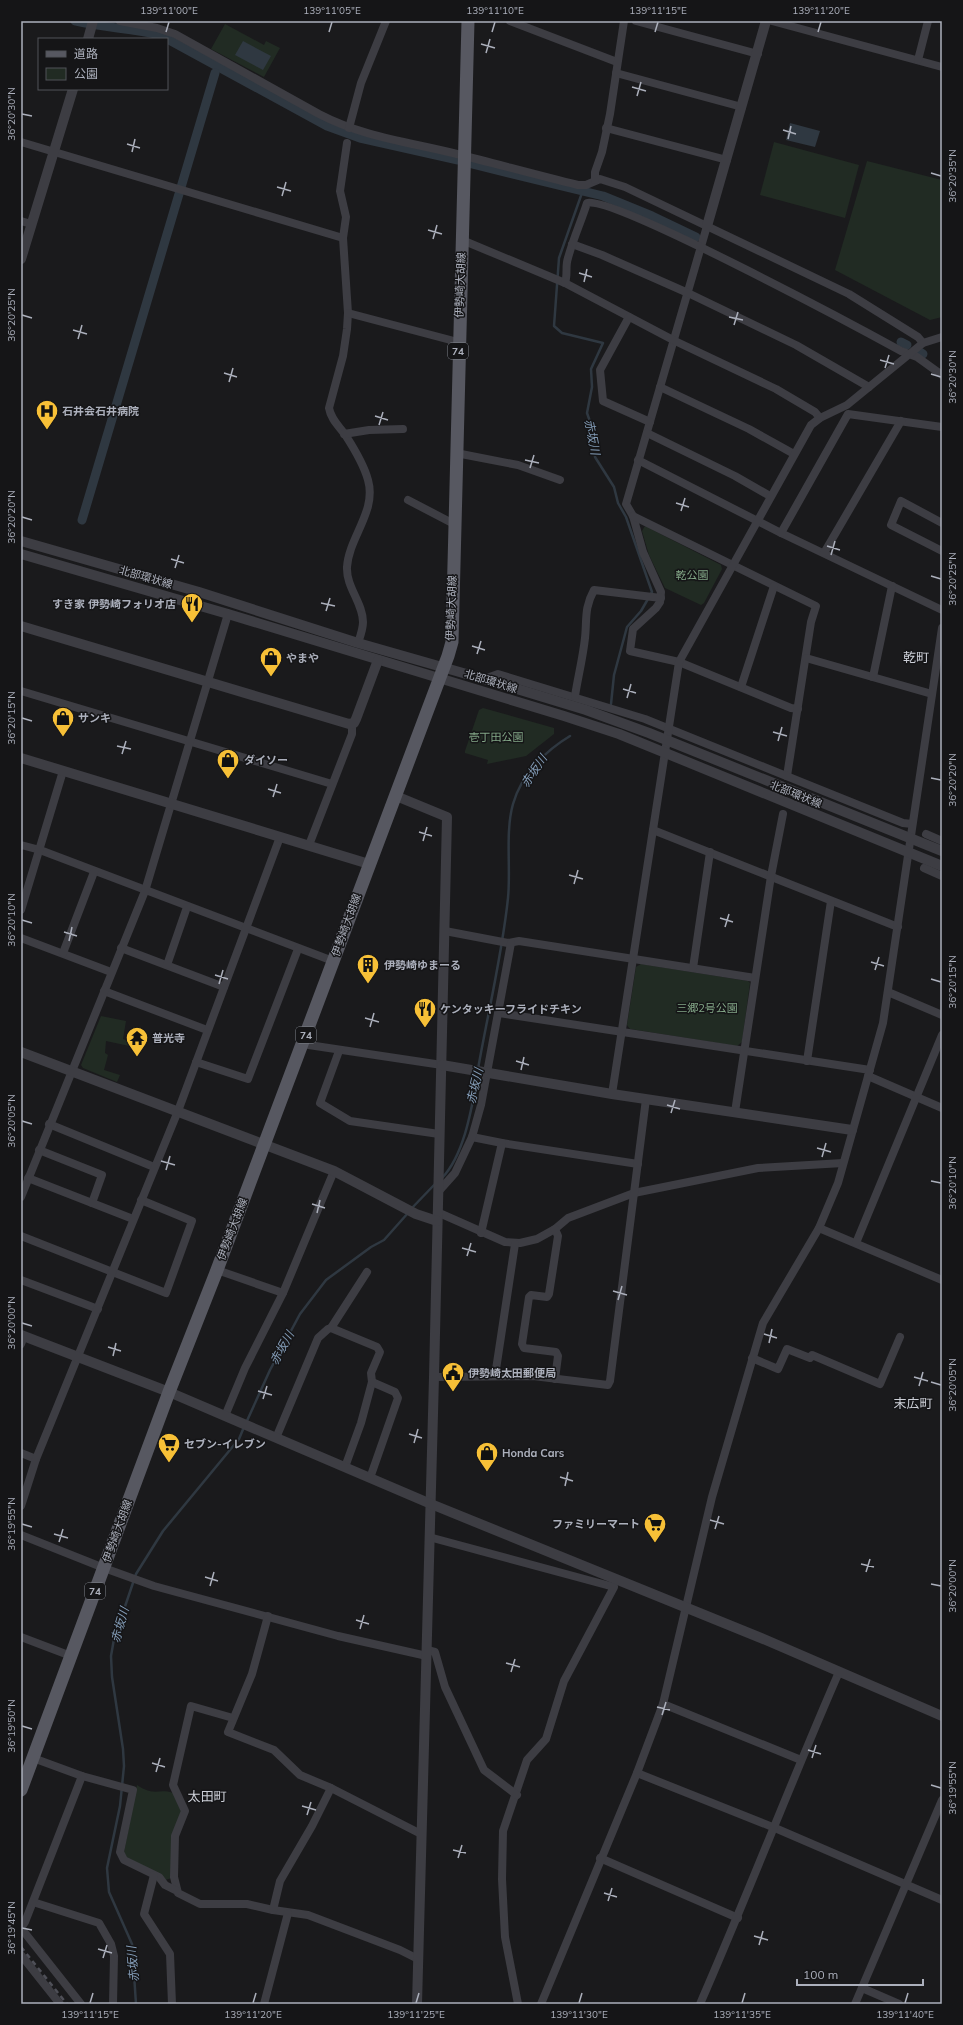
<svg xmlns="http://www.w3.org/2000/svg" width="963" height="2025" viewBox="0 0 963 2025" font-family="Mulish,'Noto Sans JP',sans-serif">
<rect width="100%" height="100%" fill="#1a1a1c"/>
<g fill="#212b23">
<polygon points="225,24 264,45 266,41 280,48 264,77 211,49"/>
<polygon points="774,142 859,165 845,218 760,195"/>
<polygon points="867,161 942,180 942,317 930,320 835,270"/>
<polygon points="645,526 721,565 722,569 704,603 701,605 665,588 649,555 642,531"/>
<polygon points="483,708 554,728 554,734 526,756 487,764 488,760 465,753 465,751 479,710"/>
<polygon points="641,964 748,981 750,983 742,1042 737,1046 630,1029 627,1025 636,967"/>
<polygon points="101,1016 126,1021 123,1039 135,1044 134,1047 106,1041 105,1053 108,1055 104,1070 120,1075 117,1082 83,1068 81,1065"/>
<path d="M137,1785c18,12 21,3 36,8l8,18 -9,67 -7,2 -39,-22 -2,-6z"/>
</g>
<g fill="#2f3841">
<polygon points="243,41 271,56 263,70 235,55"/>
<polygon points="790,123 820,131 815,147 786,140"/>
</g>
<g fill="none" stroke-linecap="round" stroke-linejoin="round">
<g stroke="#2f3841" stroke-width="2.5">
<polyline points="583,190 559,258 554,326 562,333 603,343 591,369 592,387 587,413 593,430 595,457 614,487 618,503 626,517 652,592 641,611 627,627 614,675 611,704"/>
<path d="M478,1069c10,-57 24,-113 30,-171 3,-29 -3,-66 5,-94 8,-29 32,-53 57,-68"/>
<path d="M442,1178c23,-24 30,-72 36,-104"/>
<polyline points="411,1209 435,1184"/>
<polyline points="246,1423 270,1370 300,1314 326,1280 371,1247 384,1240 408,1213"/>
<polyline points="136,2004 132,1944 109,1892 107,1868 120,1806 124,1766 123,1749 112,1677 111,1656 114,1639 136,1574 163,1531 239,1439 244,1427"/>
</g>
<g stroke="#2f3841" stroke-width="9">
<path d="M75,21c28,7 57,7 85,14l167,91 33,12 98,22"/>
<polyline points="468,163 603,196 652,216 696,237"/>
<polyline points="901,342 907,345"/>
<polyline points="920,352 923,354"/>
<polyline points="82,520 215,73"/>
</g>
<g stroke="#3d3d43" stroke-width="8">
<path d="M120,21l37,7 18,6 144,80c44,23 90,28 138,40 40,10 80,21 121,31h8l14,-6 25,8 224,107 69,43 5,6"/>
<polyline points="510,21 617,62"/>
<polyline points="636,21 758,54"/>
<polyline points="772,21 942,67"/>
<polyline points="918,60 928,21"/>
<polyline points="616,73 742,107"/>
<polyline points="349,128 361,83 386,21"/>
<polyline points="606,128 727,160"/>
<polyline points="21,142 343,238"/>
<path d="M347,143l-7,48 6,26 -3,21 5,75 -1,16 -4,27 -14,52c2,12 11,19 17,28 9,14 18,29 22,44 9,31 -19,57 -21,87 -1,20 16,36 16,55 0,7 -3,15 -5,21"/>
<polyline points="595,180 595,172 602,152 610,114 624,21"/>
<polyline points="21,221 31,224"/>
<polyline points="707,226 626,504 633,516 643,552 661,592 660,602 656,608 633,629 630,651 679,662 791,708 798,709"/>
<polyline points="462,240 565,283 675,341 776,389 815,412 820,418"/>
<polyline points="572,244 602,255 688,293 796,345 869,387"/>
<path d="M565,283c3,-9 0,-17 3,-25 5,-19 13,-36 19,-55 25,-8 276,127 314,148l16,6 25,18"/>
<polyline points="348,313 458,342"/>
<polyline points="629,317 600,370 603,401 650,422"/>
<polyline points="660,387 749,429 794,454"/>
<polyline points="647,433 735,476 770,496"/>
<polyline points="344,434 369,430 403,429"/>
<polyline points="456,453 518,465 560,480"/>
<polyline points="638,460 781,533 942,610"/>
<polyline points="408,500 454,524"/>
<polyline points="633,516 816,606 811,622 787,776"/>
<polyline points="942,523 901,501 891,525 942,551"/>
<polyline points="781,533 848,414 942,427"/>
<polyline points="824,553 901,421"/>
<polyline points="806,658 932,694"/>
<polyline points="873,677 892,586"/>
<polyline points="484,679 498,674 645,719 903,823 912,824"/>
<polyline points="741,687 774,586"/>
<polyline points="21,691 332,784"/>
<path d="M575,696c3,-19 8,-39 10,-58 2,-19 -1,-30 9,-48l67,8"/>
<polyline points="653,830 898,927"/>
<polyline points="926,834 942,841"/>
<polyline points="21,845 40,850 333,961"/>
<polyline points="309,845 352,734 352,724"/>
<polyline points="924,868 942,876"/>
<polyline points="21,910 63,771"/>
<polyline points="445,931 508,943 519,941 755,978"/>
<polyline points="21,938 111,972"/>
<polyline points="121,948 224,987"/>
<polyline points="63,953 94,872"/>
<polyline points="167,965 187,907"/>
<polyline points="693,968 710,852"/>
<polyline points="104,991 207,1030"/>
<polyline points="888,992 942,1015"/>
<polyline points="499,1013 870,1070"/>
<polyline points="302,1044 442,1065"/>
<polyline points="339,1051 320,1103 350,1121 439,1134"/>
<polyline points="807,1061 831,901"/>
<polyline points="196,1062 248,1079 298,949"/>
<polyline points="868,1076 942,1108"/>
<polyline points="612,1094 679,662 811,425 820,418 847,405 923,343 942,337"/>
<polyline points="735,1112 771,876 783,814"/>
<polyline points="49,1124 154,1167"/>
<polyline points="472,1137 502,1143 638,1164"/>
<polyline points="39,1150 102,1175 92,1203"/>
<polyline points="28,1178 133,1219"/>
<polyline points="438,1192 455,1173 472,1137 481,1105 511,943"/>
<polyline points="21,1197 145,891 228,614"/>
<polyline points="437,1212 505,1242 520,1243 537,1239 555,1229 568,1218 634,1193 758,1168 843,1163"/>
<polyline points="819,1228 942,1280"/>
<polyline points="481,1233 502,1143"/>
<polyline points="21,1236 166,1293 192,1221 141,1200"/>
<polyline points="856,1243 942,1035"/>
<polyline points="217,1270 283,1293"/>
<polyline points="21,1280 98,1309"/>
<polyline points="331,1328 377,1347 380,1352 371,1373 372,1382 361,1423 345,1467"/>
<polyline points="21,1344 24,1336"/>
<polyline points="752,1358 778,1369 787,1349 810,1358 812,1355 880,1384 900,1337"/>
<polyline points="495,1376 515,1244"/>
<polyline points="434,1377 533,1376 608,1385 610,1381 646,1099"/>
<polyline points="555,1379 558,1356 556,1352 524,1348 522,1344 529,1297 531,1295 547,1297 549,1294 558,1236 555,1229"/>
<polyline points="225,1416 245,1368 283,1293 334,1171"/>
<polyline points="276,1438 318,1338 328,1329 331,1328 367,1272"/>
<polyline points="21,1453 36,1459"/>
<polyline points="370,1478 398,1398 395,1392 372,1382"/>
<polyline points="21,1506 36,1459 178,1111 280,837"/>
<polyline points="21,1535 104,1568 154,1586 338,1636 427,1656"/>
<polyline points="429,1537 614,1587 564,1681 546,1739 527,1760 503,1831 502,1879 505,1937 518,2004"/>
<polyline points="268,1616 252,1674 228,1732 274,1750 300,1775 331,1788 421,1834"/>
<polyline points="21,1637 71,1656"/>
<polyline points="427,1650 435,1652 445,1687 484,1770 517,1795"/>
<polyline points="663,1704 801,1760"/>
<polyline points="233,1718 191,1706 173,1785 185,1811 175,1836 174,1877 178,1893 200,1904 247,1904 273,1910 308,1915 400,1950 418,1959"/>
<polyline points="33,1758 82,1776 133,1790 120,1852 124,1860 159,1877 165,1885 177,1891"/>
<polyline points="637,1773 775,1828 942,1900"/>
<polyline points="600,1858 738,1918"/>
<polyline points="154,1875 144,1914 170,1954 172,2004"/>
<polyline points="33,1902 99,1923 111,1944 114,1956 113,2004"/>
<polyline points="273,1910 280,1881 312,1826 331,1788"/>
<polyline points="21,1928 25,1922 82,1776"/>
<polyline points="21,1928 81,2004"/>
<polyline points="21,1955 60,2004"/>
<polyline points="862,1988 899,2004"/>
<polyline points="264,2004 288,1913"/>
<polyline points="541,2004 637,1773 663,1704 712,1497 763,1323 819,1228 838,1183 883,1023 942,628"/>
<path d="M700,2004c48,-110 91,-222 139,-332"/>
<polyline points="855,2004 942,1800"/>
</g>
<g stroke="#3d3d43" stroke-width="10">
<polyline points="88,39 93,21"/>
<polyline points="707,226 766,21"/>
<polyline points="21,259 73,89"/>
<polyline points="21,541 199,592 358,643 484,679 586,710 649,733 942,851"/>
<polyline points="21,554 228,614 564,716 619,734 942,866"/>
<polyline points="21,626 349,724 354,723 356,719 378,660"/>
<polyline points="21,758 369,864"/>
<polyline points="396,796 447,817 434,1377 417,2004"/>
<polyline points="21,1052 334,1171 416,1214 437,1221"/>
<polyline points="442,1065 612,1094 852,1130"/>
<polyline points="21,1335 169,1392 431,1504 761,1638 942,1716"/>
</g>
<polyline stroke="#575861" stroke-width="13" points="21,1790 169,1392 217,1270 448,656 452,642 468,21"/>
<polyline stroke="#4e4f57" stroke-width="2.5" stroke-dasharray="5 4" stroke-linecap="butt" points="21,1947 67,2004"/>
</g>
<path fill="none" stroke="#acb0bc" stroke-width="1.5" d="M166,32l3,-10M329,32l3,-10M492,32l3,-10M655,32l3,-10M818,32l3,-10M481,44l14,4M486,53l4,-14M632,87l14,4M637,96l4,-14M22,114l10,2M783,130l13,4M788,139l3,-13M127,144l13,4M132,152l3,-13M931,173l10,3M277,187l14,4M282,196l4,-14M428,230l14,4M433,239l4,-14M579,273l13,4M584,282l3,-13M22,315l10,3M729,317l14,3M734,325l4,-13M73,330l14,4M78,339l4,-14M880,360l14,4M885,368l4,-13M224,373l13,4M931,374l10,3M229,382l4,-14M375,416l13,4M379,425l4,-13M525,460l14,3M530,468l4,-13M676,503l13,4M681,511l4,-13M22,517l10,3M827,546l13,4M831,555l4,-14M171,559l13,4M175,568l4,-13M931,576l10,3M321,603l14,3M326,611l4,-13M472,646l13,4M477,654l4,-13M623,689l13,4M627,698l4,-14M22,718l10,3M773,732l14,4M778,741l4,-14M117,746l14,3M122,754l4,-13M931,778l10,2M268,789l13,4M273,797l4,-13M419,832l13,4M423,841l4,-14M569,875l14,4M574,884l4,-14M720,918l13,4M22,920l10,3M725,927l4,-13M64,932l13,4M69,941l3,-14M871,962l13,4M875,970l4,-13M215,975l13,4M931,979l10,3M219,984l4,-14M365,1018l14,4M370,1027l4,-14M516,1061l13,4M521,1070l3,-13M667,1105l13,4M671,1113l4,-13M22,1121l10,3M817,1148l14,4M822,1157l4,-14M161,1161l14,4M166,1170l4,-14M931,1181l10,2M312,1204l13,4M317,1213l3,-13M462,1248l14,4M467,1256l4,-13M613,1291l14,4M618,1300l4,-14M22,1323l10,3M764,1334l13,4M769,1343l3,-14M108,1347l13,4M113,1356l3,-13M914,1377l14,4M931,1382l10,3M919,1386l4,-14M258,1391l14,4M263,1399l4,-13M409,1434l13,4M414,1443l4,-14M560,1477l13,4M565,1486l3,-14M710,1520l14,4M22,1524l10,3M715,1529l4,-13M54,1534l14,4M59,1542l4,-13M861,1564l13,3M866,1572l4,-13M205,1577l13,4M931,1584l10,2M210,1586l4,-14M356,1620l13,4M360,1629l4,-14M506,1663l14,4M511,1672l4,-13M657,1707l13,3M662,1715l4,-13M22,1726l10,3M808,1750l13,4M812,1758l4,-13M152,1763l13,4M156,1772l4,-14M931,1785l10,3M302,1806l14,4M307,1815l4,-13M453,1850l13,3M458,1858l4,-13M604,1893l13,4M608,1901l4,-13M22,1928l10,2M754,1936l14,4M759,1945l4,-14M98,1949l14,4M103,1958l4,-13M90,2003l3,-10M253,2003l3,-10M416,2003l3,-10M579,2003l3,-10M742,2003l3,-10M905,2003l3,-10"/>
<defs>
<g id="hospital-pin" transform="scale(1.15)"><path d="M0 17L-7.5 6A9.5 9.5 0 1 1 7.5 6Z" fill="#f7c037" stroke="#151517"/><path d="M-5-5h3v3.5h4V-5h3V5h-3V1.5h-4V5h-3Z" fill="#111"/></g>
<g id="restaurant-pin" transform="scale(1.15)"><path d="M0 17L-7.5 6A9.5 9.5 0 1 1 7.5 6Z" fill="#f7c037" stroke="#151517"/><path d="M-5-6h1v4h1v-4h1v4h1v-4h1v5L-1.5 .5V6h-2V.5L-5-1ZM5-6V6H3V1.5H1.5Q1.5-4 5-6Z" fill="#111"/></g>
<g id="shop-pin" transform="scale(1.15)"><path d="M0 17L-7.5 6A9.5 9.5 0 1 1 7.5 6Z" fill="#f7c037" stroke="#151517"/><path d="M-5-2.5h2.3a2.7 3.5 0 0 1 5.4 0H5L5.5 6h-11ZM-1.5-2.5h3a1.5 2.3 0 0 0-3 0Z" fill="#111"/></g>
<g id="building-pin" transform="scale(1.15)"><path d="M0 17L-7.5 6A9.5 9.5 0 1 1 7.5 6Z" fill="#f7c037" stroke="#151517"/><path d="M-4-6H4V6H1V3H-1V6H-4ZM-2.5-4.3h1.7v1.8h-1.7ZM.8-4.3h1.7v1.8H.8ZM-2.5-1h1.7V.8h-1.7ZM.8-1h1.7V.8H.8Z" fill="#111"/></g>
<g id="temple-pin" transform="scale(1.15)"><path d="M0 17L-7.5 6A9.5 9.5 0 1 1 7.5 6Z" fill="#f7c037" stroke="#151517"/><path d="M0-6L5-2H3V0L6.5 2.5H4V6H1.5V3h-3V6H-4V2.5H-6.5L-3 0V-2H-5Z" fill="#111"/></g>
<g id="civic-pin" transform="scale(1.15)"><path d="M0 17L-7.5 6A9.5 9.5 0 1 1 7.5 6Z" fill="#f7c037" stroke="#151517"/><path d="M-.6-6.5H3V-4.5H.6V-3L4-1V1h2V6H-6V1h2V-1L-.6-3ZM-1.2 2.5V6h2.4V2.5Z" fill="#111"/></g>
<g id="supermarket-pin" transform="scale(1.15)"><path d="M0 17L-7.5 6A9.5 9.5 0 1 1 7.5 6Z" fill="#f7c037" stroke="#151517"/><path d="M-6-5.5h2.5l.6 2H6L4.5 2H-2.5L-4.4-4H-6ZM-1.5 3.2a1.3 1.3 0 1 0 .1 0ZM3 3.2a1.3 1.3 0 1 0 .1 0Z" fill="#111"/></g>
</defs>
<g fill-rule="evenodd">
<use href="#hospital-pin" x="47" y="411"/>
<use href="#restaurant-pin" x="192" y="604"/>
<use href="#shop-pin" x="271" y="658"/>
<use href="#shop-pin" x="63" y="718"/>
<use href="#shop-pin" x="228" y="760"/>
<use href="#building-pin" x="368" y="965"/>
<use href="#restaurant-pin" x="425" y="1009"/>
<use href="#temple-pin" x="137" y="1038"/>
<use href="#civic-pin" x="453" y="1373"/>
<use href="#supermarket-pin" x="169" y="1444"/>
<use href="#shop-pin" x="487" y="1453"/>
<use href="#supermarket-pin" x="655" y="1524"/>
</g>
<g text-anchor="middle" stroke-width="3" stroke-linejoin="round" paint-order="stroke">
<g fill="#151517" stroke="#7f828a" stroke-width="1">
<rect x="448" y="343" width="20" height="16" rx="3"/>
<rect x="296" y="1027" width="20" height="16" rx="3"/>
<rect x="85" y="1583" width="20" height="16" rx="3"/>
</g>
<g font-size="10" font-weight="bold" fill="#acb0bc">
<text x="458" y="355">74</text>
<text x="306" y="1039">74</text>
<text x="95" y="1595">74</text>
</g>
<g font-size="11" fill="#acb0bc" stroke="#151517">
<text transform="translate(460 285) rotate(-88)" y="4">伊勢崎大胡線</text>
<text transform="translate(146 577) rotate(16)" y="4">北部環状線</text>
<text transform="translate(451 608) rotate(-88)" y="4">伊勢崎大胡線</text>
<text transform="translate(491 681) rotate(17)" y="4">北部環状線</text>
<text transform="translate(796 794) rotate(22)" y="4">北部環状線</text>
<text transform="translate(346 925) rotate(-70)" y="4">伊勢崎大胡線</text>
<text transform="translate(232 1229) rotate(-69)" y="4">伊勢崎大胡線</text>
<text transform="translate(117 1531) rotate(-70)" y="4">伊勢崎大胡線</text>
</g>
<g font-size="11" font-weight="bold" fill="#acb0bc" stroke="#151517" text-anchor="start">
<text x="62" y="415">石井会石井病院</text>
<text x="176" y="608" text-anchor="end">すき家 伊勢崎フォリオ店</text>
<text x="286" y="662">やまや</text>
<text x="78" y="722">サンキ</text>
<text x="244" y="764">ダイソー</text>
<text x="384" y="969">伊勢崎ゆまーる</text>
<text x="440" y="1013">ケンタッキーフライドチキン</text>
<text x="152" y="1042">普光寺</text>
<text x="468" y="1377">伊勢崎太田郵便局</text>
<text x="184" y="1448">セブン-イレブン</text>
<text x="502" y="1457">Honda Cars</text>
<text x="640" y="1528" text-anchor="end">ファミリーマート</text>
</g>
<g font-size="11" fill="#83a787" stroke="#151517">
<text x="692" y="579">乾公園</text>
<text x="496" y="741">壱丁田公園</text>
<text x="707" y="1012">三郷2号公園</text>
</g>
<g font-size="12" font-style="italic" fill="#839cb7" stroke="#151517">
<text transform="translate(592 437) rotate(79)" y="4">赤坂川</text>
<text transform="translate(534 771) rotate(-56)" y="4">赤坂川</text>
<text transform="translate(475 1086) rotate(-77)" y="4">赤坂川</text>
<text transform="translate(282 1348) rotate(-61)" y="4">赤坂川</text>
<text transform="translate(120 1625) rotate(-74)" y="4">赤坂川</text>
<text transform="translate(133 1964) rotate(-95)" y="4">赤坂川</text>
</g>
<g font-size="13" fill="#cdd0d8" stroke="#151517">
<text x="916" y="662">乾町</text>
<text x="913" y="1408">末広町</text>
<text x="207" y="1801">太田町</text>
</g>
</g>
<rect width="963" height="2025" fill="none" stroke="#151517" stroke-width="44"/>
<rect x="38" y="38" width="130" height="52" fill="#151517" stroke="#515359"/>
<rect x="46" y="51" width="20" height="6" fill="#575861" stroke="#515359"/>
<text x="74" y="58" font-size="12" fill="#acb0bc">道路</text>
<rect x="46" y="68" width="20" height="12" fill="#212b23" stroke="#515359"/>
<text x="74" y="78" font-size="12" fill="#acb0bc">公園</text>
<path d="M797 1979v6h126v-6" fill="none" stroke="#acb0bc" stroke-width="2"/>
<text x="803" y="1979" font-size="12" fill="#acb0bc" stroke="#151517" stroke-width="3" paint-order="stroke">100 m</text>
<rect x="22" y="22" width="919" height="1981" fill="none" stroke="#acb0bc" stroke-width="1.5"/>
<g font-size="10" text-anchor="middle" fill="#acb0bc">
<text x="169" y="14">139°11'00"E</text>
<text x="332" y="14">139°11'05"E</text>
<text x="495" y="14">139°11'10"E</text>
<text x="658" y="14">139°11'15"E</text>
<text x="821" y="14">139°11'20"E</text>
<text transform="translate(11 114) rotate(-90)" y="4">36°20'30"N</text>
<text transform="translate(952 176) rotate(-90)" y="4">36°20'35"N</text>
<text transform="translate(11 315) rotate(-90)" y="4">36°20'25"N</text>
<text transform="translate(952 377) rotate(-90)" y="4">36°20'30"N</text>
<text transform="translate(11 517) rotate(-90)" y="4">36°20'20"N</text>
<text transform="translate(952 579) rotate(-90)" y="4">36°20'25"N</text>
<text transform="translate(11 718) rotate(-90)" y="4">36°20'15"N</text>
<text transform="translate(952 780) rotate(-90)" y="4">36°20'20"N</text>
<text transform="translate(11 920) rotate(-90)" y="4">36°20'10"N</text>
<text transform="translate(952 982) rotate(-90)" y="4">36°20'15"N</text>
<text transform="translate(11 1121) rotate(-90)" y="4">36°20'05"N</text>
<text transform="translate(952 1183) rotate(-90)" y="4">36°20'10"N</text>
<text transform="translate(11 1323) rotate(-90)" y="4">36°20'00"N</text>
<text transform="translate(952 1385) rotate(-90)" y="4">36°20'05"N</text>
<text transform="translate(11 1524) rotate(-90)" y="4">36°19'55"N</text>
<text transform="translate(952 1586) rotate(-90)" y="4">36°20'00"N</text>
<text transform="translate(11 1726) rotate(-90)" y="4">36°19'50"N</text>
<text transform="translate(952 1788) rotate(-90)" y="4">36°19'55"N</text>
<text transform="translate(11 1928) rotate(-90)" y="4">36°19'45"N</text>
<text x="90" y="2018">139°11'15"E</text>
<text x="253" y="2018">139°11'20"E</text>
<text x="416" y="2018">139°11'25"E</text>
<text x="579" y="2018">139°11'30"E</text>
<text x="742" y="2018">139°11'35"E</text>
<text x="905" y="2018">139°11'40"E</text>
</g>
</svg>
